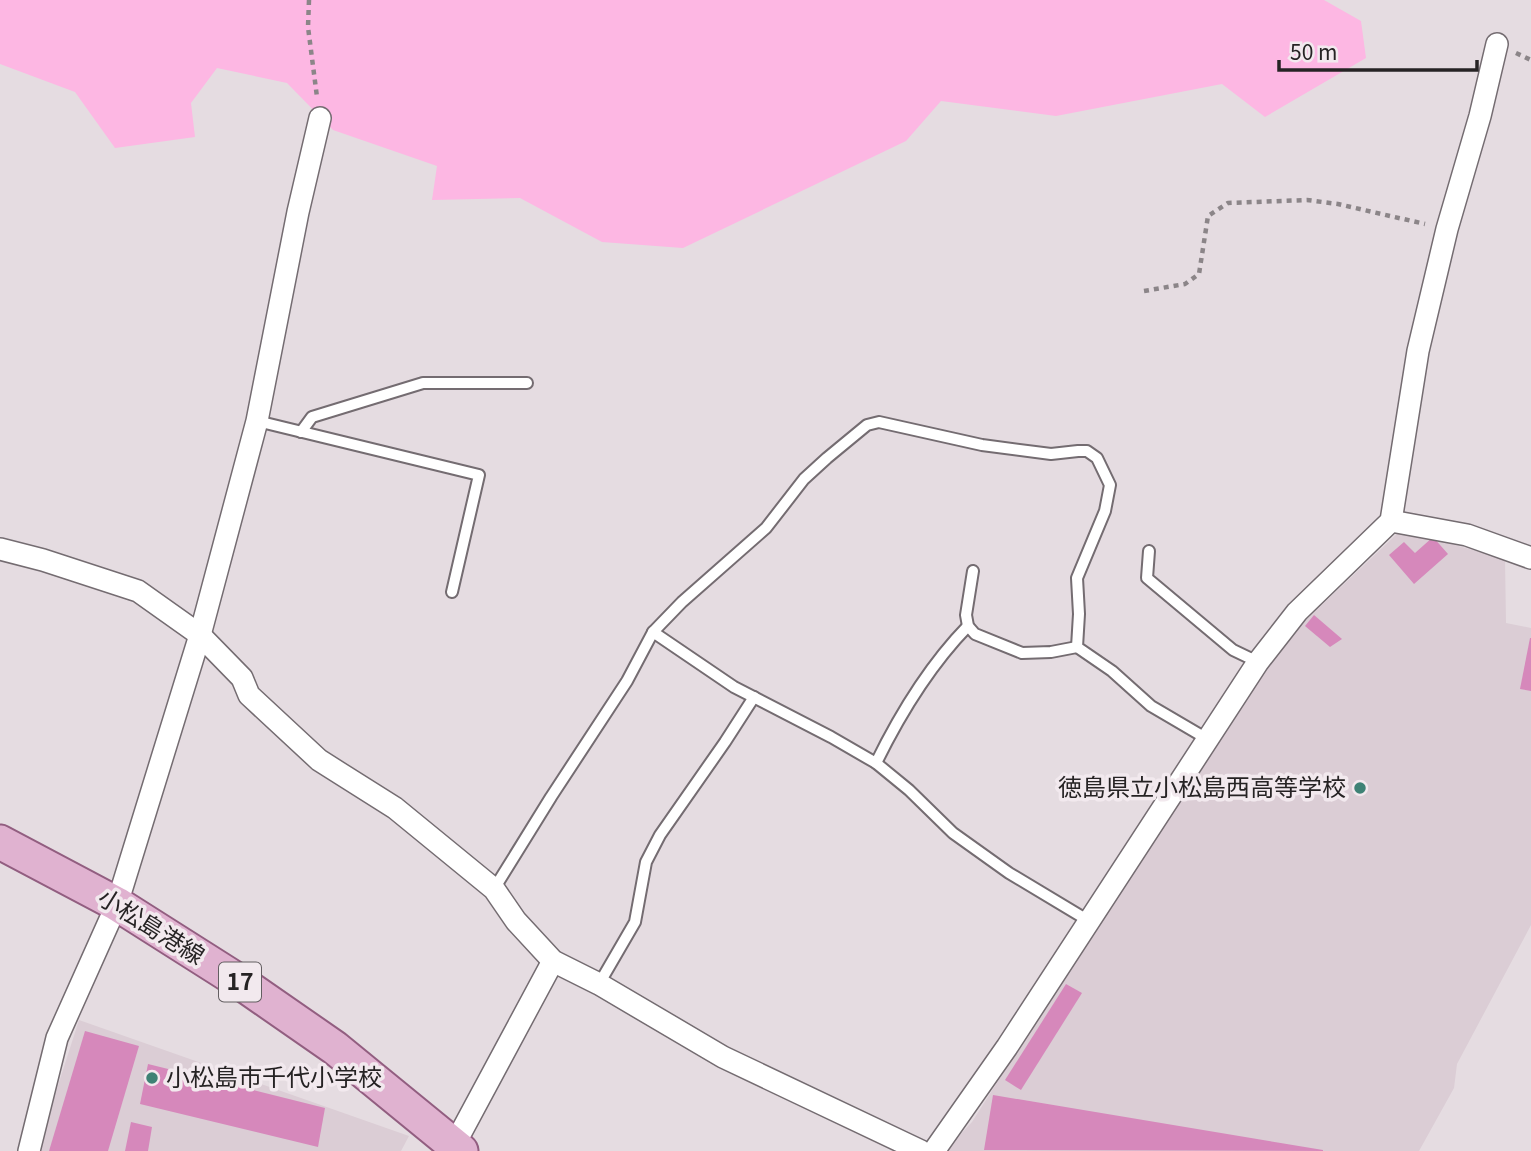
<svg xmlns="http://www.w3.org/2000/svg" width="1531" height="1151" viewBox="0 0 1531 1151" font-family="Georgia,'Noto Sans JP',serif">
<rect width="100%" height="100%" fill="#e5dce1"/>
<g fill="#dbcdd5">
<polygon points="1401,530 1505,559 1506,623 1531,628 1531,925 1457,1064 1454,1088 1419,1151 945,1151 972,1122 1072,965 1278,651 1305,621"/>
<polygon points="79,1020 409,1136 401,1151 37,1151"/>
</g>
<polygon fill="#fdb7e3" points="0,0 1324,0 1361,21 1366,58 1265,117 1222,84 1056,116 941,101 906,141 683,248 602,242 520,198 432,200 437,166 333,130 287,83 217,68 191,103 195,137 115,148 75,92 0,64"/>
<g fill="#d688bb">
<polygon points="1433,537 1448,554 1414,584 1389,555 1404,542 1415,553"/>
<polygon points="1314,615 1342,639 1330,647 1305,626"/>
<polygon points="1530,638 1531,638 1531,691 1520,689"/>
<polygon points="1066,984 1082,993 1021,1090 1005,1080"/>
<polygon points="85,1031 139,1046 108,1151 49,1151"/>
<polygon points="148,1064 325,1108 318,1147 140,1104"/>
<polygon points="993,1095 1323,1150 1323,1151 984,1150"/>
<polygon points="131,1122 152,1127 148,1151 125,1151"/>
</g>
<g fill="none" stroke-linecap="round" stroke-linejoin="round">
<g stroke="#746c71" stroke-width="14">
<g id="service">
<polyline points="257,421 479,475 452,592"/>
<polyline points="301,432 312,417 423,383 527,383"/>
<polyline points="1149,551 1147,578 1233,650 1258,662"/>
<polyline points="973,571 966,615 968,626 975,634 1022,653 1051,652 1077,647"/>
<polyline points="653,632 734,687 831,737 876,763 909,790 953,833 1009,873 1089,921"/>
<path d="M876,763c24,-49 54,-98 92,-137"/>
<polyline points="494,889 551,797 627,681 653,632 682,602 766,528 804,479 827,458 867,425 879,422 982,445 1051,454 1078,451 1087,451 1097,458 1110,485 1105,511 1077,578 1079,614 1077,647 1112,671 1151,706 1209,740"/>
<polyline points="599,984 635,922 646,862 660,835 725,742 754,697"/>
</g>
</g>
<g stroke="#746c71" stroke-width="24">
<g id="minor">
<polyline points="1391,521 1467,535 1531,558"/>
<polyline points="0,549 43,560 138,591 200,635 242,678 249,695 319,760 395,808 494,889 516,921 553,961 599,984 723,1057 921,1151"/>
<polyline points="29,1151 57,1038 117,904 200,635 257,421 298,212 320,118"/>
<polyline points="451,1151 553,961"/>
<polyline points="934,1151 1007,1047 1258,662 1297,612 1391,521 1418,351 1447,229 1480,116 1497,44"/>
</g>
</g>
<g stroke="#925e80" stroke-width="37">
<polyline id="primary" points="0,842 117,904 240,982 335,1048 461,1151"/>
</g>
<g stroke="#8b8588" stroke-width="4.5" stroke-dasharray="5 5" stroke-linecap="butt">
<polyline points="309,0 308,27 317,97"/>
<polyline points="1516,53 1531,60"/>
<polyline points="1144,291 1185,284 1199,274 1208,216 1228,203 1307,200 1338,204 1425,224"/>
</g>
<use href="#service" stroke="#fff" stroke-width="10"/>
<use href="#minor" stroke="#fff" stroke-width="21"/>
<use href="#primary" stroke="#e0b2d0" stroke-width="33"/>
</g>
<g fill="#3e8275" stroke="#f2e9ee" stroke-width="2.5">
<circle cx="1360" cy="788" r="7"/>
<circle cx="152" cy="1078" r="7"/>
</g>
<g text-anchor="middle" stroke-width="7" stroke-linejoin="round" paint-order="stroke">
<rect fill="#f2e9ee" stroke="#635e61" stroke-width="2" x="219" y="962.5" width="42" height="39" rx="5"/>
<g font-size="23" font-weight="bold" fill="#262324">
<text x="240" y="990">17</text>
</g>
<g font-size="24" fill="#262324" stroke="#f2e9ee" text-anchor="end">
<text x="1346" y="796">徳島県立小松島西高等学校</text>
<text x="166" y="1086" text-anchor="start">小松島市千代小学校</text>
</g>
<g font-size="24" fill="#262324" stroke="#f2e9ee">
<text transform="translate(151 927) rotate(32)" y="8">小松島港線</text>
</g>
</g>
<path d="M1279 60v10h198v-10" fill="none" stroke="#262324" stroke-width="3.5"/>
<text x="1290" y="60" font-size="21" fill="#262324" stroke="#f2e9ee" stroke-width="5" paint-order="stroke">50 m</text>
</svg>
